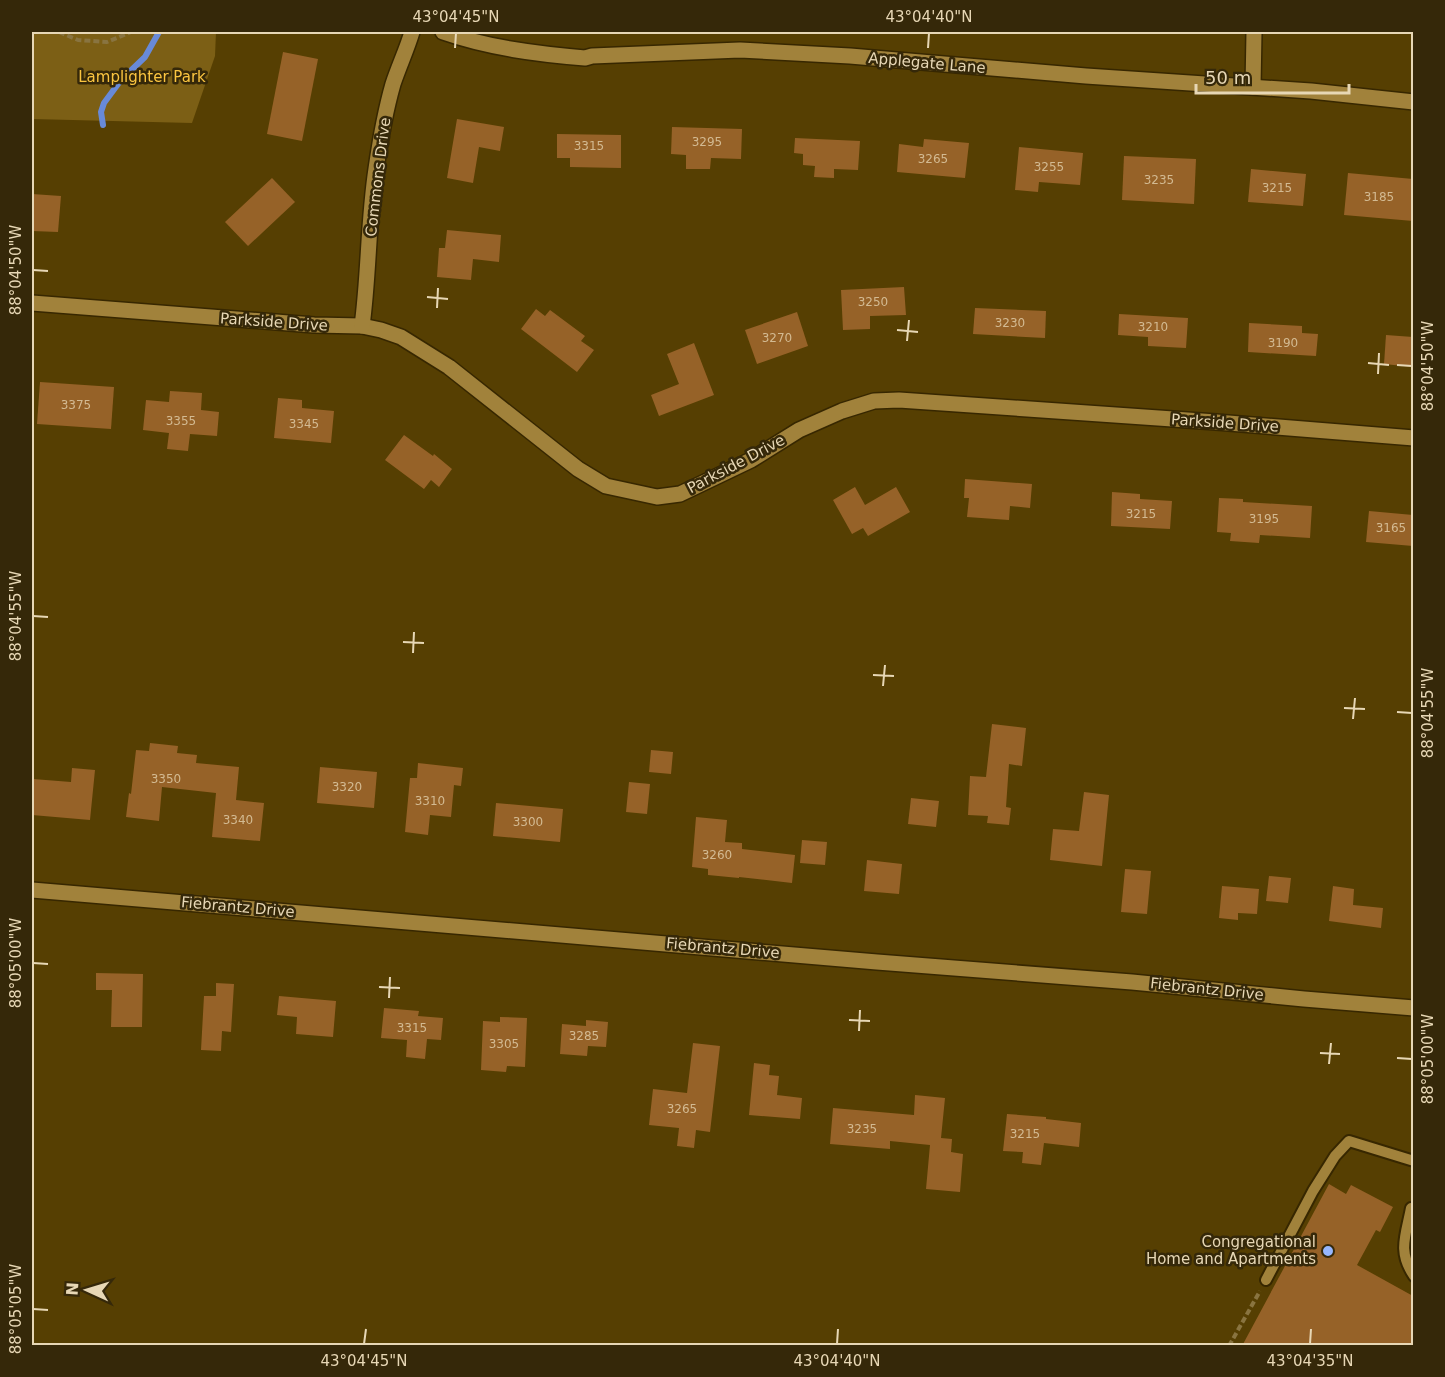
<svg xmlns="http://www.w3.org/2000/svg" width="1445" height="1377" viewBox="0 0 1445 1377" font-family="'DejaVu Sans',sans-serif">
<rect width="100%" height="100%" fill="#563f02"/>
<polygon fill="#7c5f15" points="32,32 216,32 215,56 192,123 32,119"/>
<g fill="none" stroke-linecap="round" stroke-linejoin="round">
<polyline stroke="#688ad8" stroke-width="6" points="103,125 101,112 104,103 121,80 145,57 159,32"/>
</g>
<g fill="#966228">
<polygon points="283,52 318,59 302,141 267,134"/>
<polygon points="457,119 504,127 500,151 479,147 473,183 447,178"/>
<polygon points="672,127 742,129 741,159 711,158 710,169 686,169 686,155 671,154"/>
<polygon points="557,134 621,135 621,168 570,167 570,158 557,158"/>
<polygon points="795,138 860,141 858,170 834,169 834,178 814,177 815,166 803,165 803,154 794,153"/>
<polygon points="924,139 969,143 965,178 897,172 899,144 923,147"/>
<polygon points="1019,147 1083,153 1080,185 1039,182 1038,192 1015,190"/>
<polygon points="1124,156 1196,159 1194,204 1122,200"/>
<polygon points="1251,169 1306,174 1303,206 1248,202"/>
<polygon points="1348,173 1413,179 1413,221 1344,215"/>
<polygon points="272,178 295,202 248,246 225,222"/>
<polygon points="32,194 61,196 58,232 32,231"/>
<polygon points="447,230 501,235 499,262 473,259 471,280 437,277 439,248 445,248"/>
<polygon points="904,287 906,315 870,316 870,329 843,330 841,290"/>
<polygon points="975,308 1046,311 1045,338 973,334"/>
<polygon points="536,309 545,316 550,310 585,336 581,341 594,350 577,372 521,329"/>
<polygon points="797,312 808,346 757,364 745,330"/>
<polygon points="1119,314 1188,318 1186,348 1148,346 1148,337 1118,335"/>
<polygon points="1249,323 1302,326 1302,333 1318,334 1316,356 1248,352"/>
<polygon points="1386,335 1413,337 1413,367 1384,364"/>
<polygon points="694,343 714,395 659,416 651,395 679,384 667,354"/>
<polygon points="40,382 114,387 111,429 37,424"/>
<polygon points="170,391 202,393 201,410 219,412 217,436 190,434 188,451 167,449 169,433 143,430 146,400 169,402"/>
<polygon points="278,398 302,400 302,408 334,411 331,443 274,438"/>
<polygon points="404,435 433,456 434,454 452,469 439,487 431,480 424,489 385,460"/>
<polygon points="965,479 1032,484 1030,508 1010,506 1009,520 967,517 969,498 964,498"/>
<polygon points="855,487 865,505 896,487 910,512 868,536 863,528 852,534 833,500"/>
<polygon points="1112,492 1140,494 1140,499 1172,501 1170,529 1111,526"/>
<polygon points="1219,498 1243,499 1243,502 1312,506 1310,538 1260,535 1259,543 1230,541 1231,533 1217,532"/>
<polygon points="1369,511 1413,515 1413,546 1366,542"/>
<polygon points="992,724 1026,728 1022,766 1009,764 1006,807 1011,808 1009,825 987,823 988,816 968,815 970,776 986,777"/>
<polygon points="150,743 178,746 177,753 197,755 196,763 239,767 236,800 264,803 260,841 212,837 216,793 162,787 159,821 126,817 129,793 131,794 136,750 149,751"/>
<polygon points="651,750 673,752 671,774 649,772"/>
<polygon points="418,763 463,768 461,786 454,785 451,817 430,815 428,835 405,832 410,778 417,778"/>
<polygon points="320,767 377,772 374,808 317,803"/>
<polygon points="72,768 95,770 90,820 32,815 33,779 71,782"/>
<polygon points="629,782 650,784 647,814 626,812"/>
<polygon points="1084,792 1109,795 1102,866 1050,860 1053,829 1079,831"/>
<polygon points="911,798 939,801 936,827 908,824"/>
<polygon points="496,803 563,809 560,842 493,836"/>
<polygon points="696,817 727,820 725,842 742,843 742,849 795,855 792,883 739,877 739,878 708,875 708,869 692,867"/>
<polygon points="802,840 827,842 825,865 800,863"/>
<polygon points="867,860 902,864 899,894 864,891"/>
<polygon points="1125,869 1151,871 1147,914 1121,912"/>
<polygon points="1269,876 1291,878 1288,903 1266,901"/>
<polygon points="1222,886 1259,889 1257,914 1238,913 1238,920 1219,918"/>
<polygon points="1333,886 1354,889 1353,905 1383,908 1381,928 1329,921"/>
<polygon points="96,973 143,974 142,1027 111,1027 112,990 96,990"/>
<polygon points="216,983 234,984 231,1032 222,1031 221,1051 201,1050 204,996 216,996"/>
<polygon points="279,996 336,1001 333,1037 296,1034 297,1017 277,1015"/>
<polygon points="384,1008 419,1011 418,1016 443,1018 441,1040 427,1039 425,1059 406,1057 407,1040 381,1038"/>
<polygon points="500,1017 527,1018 525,1067 507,1066 506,1072 481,1070 483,1021 500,1022"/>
<polygon points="586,1020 608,1022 606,1047 588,1046 587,1056 560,1054 562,1024 586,1026"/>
<polygon points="693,1043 720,1046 710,1132 696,1130 694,1148 677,1146 679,1128 649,1125 653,1089 687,1093"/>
<polygon points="754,1063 770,1065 769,1075 779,1076 777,1095 802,1098 800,1119 749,1115"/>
<polygon points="915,1095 945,1098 941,1138 952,1139 951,1152 963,1154 960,1192 926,1189 930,1145 890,1141 890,1149 830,1144 833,1108 914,1115"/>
<polygon points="1007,1114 1046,1117 1046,1119 1081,1123 1079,1147 1044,1143 1041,1165 1022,1163 1023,1152 1003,1151"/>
<polygon points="1329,1184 1346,1194 1351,1185 1393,1207 1380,1232 1376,1230 1357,1265 1413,1296 1413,1346 1242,1346"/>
</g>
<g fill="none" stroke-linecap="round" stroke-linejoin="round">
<g stroke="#372700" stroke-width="14">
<g id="lane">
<path d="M1411,1208c-5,27 -14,43 3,68"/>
<polyline points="1266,1280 1313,1191 1335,1156 1349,1141 1414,1161"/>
</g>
</g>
<g stroke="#372700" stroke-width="18">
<g id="street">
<path d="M443,32c46,16 94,22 142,26l7,-2 148,-6 110,6 236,20 225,15 103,11"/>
<polyline points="1253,87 1254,32"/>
<polyline points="32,303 314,325 362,326 381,330 401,337 449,367 578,469 606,486 657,497 680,494 751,460 799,430 842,411 874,401 899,400 1216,422 1414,438"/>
<path d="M362,326c7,-52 6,-105 14,-157 4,-28 9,-57 17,-85 6,-18 14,-35 19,-52"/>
<polyline points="32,890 877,962 1132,982 1304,999 1414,1008"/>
</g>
</g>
<g stroke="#897440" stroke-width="4" stroke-dasharray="6 3" stroke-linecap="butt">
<polyline points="59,32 78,40 107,42 131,32"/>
<polyline points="1229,1346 1260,1291"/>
</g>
<use href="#lane" stroke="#a1823b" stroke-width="10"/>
<use href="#street" stroke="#a1823b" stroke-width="15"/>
</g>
<path fill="none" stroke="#e7d7b5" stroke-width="2" d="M455,48l1,-15M928,48l1,-15M33,270l15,1M427,297l21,2M437,308l1,-20M897,330l21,2M907,341l2,-21M1368,363l21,2M1397,365l15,1M1378,374l1,-21M33,616l15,1M403,642l21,1M413,653l1,-21M873,675l21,1M883,686l2,-21M1344,708l21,1M1397,712l15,1M1353,719l2,-21M33,963l15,1M379,987l21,1M389,998l1,-21M849,1020l21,1M859,1031l1,-21M1320,1053l20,1M1397,1058l15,1M1329,1064l2,-21M33,1309l15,1M364,1344l2,-15M837,1344l1,-15M1310,1344l1,-15"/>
<circle fill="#96b6fd" stroke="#352809" stroke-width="2" cx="1328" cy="1251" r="6"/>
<g text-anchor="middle" stroke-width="5" stroke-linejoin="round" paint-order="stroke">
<g font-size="12" fill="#d3ba92">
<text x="707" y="146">3295</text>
<text x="589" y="150">3315</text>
<text x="933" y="163">3265</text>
<text x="1049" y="171">3255</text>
<text x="1159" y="184">3235</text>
<text x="1277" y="192">3215</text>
<text x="1379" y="201">3185</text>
<text x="873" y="306">3250</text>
<text x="1010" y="327">3230</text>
<text x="1153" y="331">3210</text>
<text x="777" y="342">3270</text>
<text x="1283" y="347">3190</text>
<text x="76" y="409">3375</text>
<text x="181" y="425">3355</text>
<text x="304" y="428">3345</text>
<text x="1141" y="518">3215</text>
<text x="1264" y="523">3195</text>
<text x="1391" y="532">3165</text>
<text x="166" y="783">3350</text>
<text x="347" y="791">3320</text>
<text x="430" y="805">3310</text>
<text x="238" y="824">3340</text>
<text x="528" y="826">3300</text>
<text x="717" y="859">3260</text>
<text x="412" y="1032">3315</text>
<text x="584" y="1040">3285</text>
<text x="504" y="1048">3305</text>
<text x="682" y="1113">3265</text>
<text x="862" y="1133">3235</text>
<text x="1025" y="1138">3215</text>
</g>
<g font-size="15" fill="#e7d7b5" stroke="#352809">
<text transform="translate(927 63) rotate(5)" y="5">Applegate Lane</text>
<text transform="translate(378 177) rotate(-83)" y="5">Commons Drive</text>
<text transform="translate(274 322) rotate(4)" y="5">Parkside Drive</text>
<text transform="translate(1225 423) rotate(4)" y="5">Parkside Drive</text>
<text transform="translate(736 464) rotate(-28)" y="5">Parkside Drive</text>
<text transform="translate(238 907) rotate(5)" y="5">Fiebrantz Drive</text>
<text transform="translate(723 948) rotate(5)" y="5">Fiebrantz Drive</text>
<text transform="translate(1207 989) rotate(6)" y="5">Fiebrantz Drive</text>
</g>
<g font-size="15" fill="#fbc540" stroke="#352809">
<text x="142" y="82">Lamplighter Park</text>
</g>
<g font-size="15" fill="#e7d7b5" stroke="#352809" text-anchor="end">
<text x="1316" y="1247">Congregational<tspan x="1316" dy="17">Home and Apartments</tspan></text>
</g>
</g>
<rect width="1445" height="1377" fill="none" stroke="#352809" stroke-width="66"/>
<g transform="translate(87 1290) rotate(274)" stroke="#352809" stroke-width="4.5" paint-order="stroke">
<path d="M0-4.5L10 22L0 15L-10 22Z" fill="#e7d7b5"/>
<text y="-9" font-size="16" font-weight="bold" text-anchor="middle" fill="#e7d7b5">N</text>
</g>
<path d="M1196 84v9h153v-9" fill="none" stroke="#e7d7b5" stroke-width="3"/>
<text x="1205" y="84" font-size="18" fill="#e7d7b5" stroke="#352809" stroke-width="4.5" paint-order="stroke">50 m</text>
<rect x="33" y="33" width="1379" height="1311" fill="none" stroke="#e7d7b5" stroke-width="2"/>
<g font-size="15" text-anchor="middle" fill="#e7d7b5">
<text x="456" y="22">43°04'45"N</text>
<text x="929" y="22">43°04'40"N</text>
<text transform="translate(16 270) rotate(-90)" y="5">88°04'50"W</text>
<text transform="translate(1428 366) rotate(-90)" y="5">88°04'50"W</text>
<text transform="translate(16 616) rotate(-90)" y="5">88°04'55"W</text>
<text transform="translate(1428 713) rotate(-90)" y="5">88°04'55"W</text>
<text transform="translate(16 963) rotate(-90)" y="5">88°05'00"W</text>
<text transform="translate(1428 1059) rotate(-90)" y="5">88°05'00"W</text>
<text transform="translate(16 1309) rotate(-90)" y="5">88°05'05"W</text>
<text x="364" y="1366">43°04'45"N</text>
<text x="837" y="1366">43°04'40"N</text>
<text x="1310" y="1366">43°04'35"N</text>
</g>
</svg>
